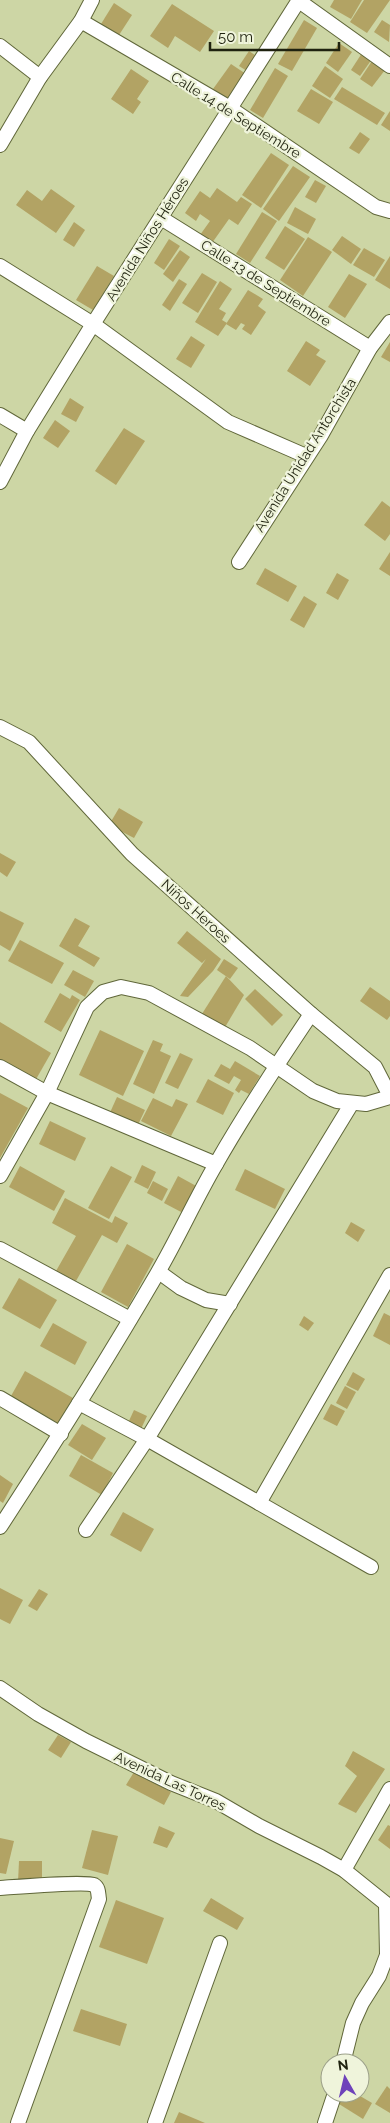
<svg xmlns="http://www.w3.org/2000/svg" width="390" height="2123" viewBox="0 0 390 2123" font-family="Raleway,sans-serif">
<rect width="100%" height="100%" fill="#cdd6a5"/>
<g fill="#b2a364">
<polygon points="334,0 362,0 351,19 330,7"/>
<polygon points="364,0 390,0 367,33 350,22"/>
<polygon points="114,3 132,15 119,35 101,24"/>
<polygon points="172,4 214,31 200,52 175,36 168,48 150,36"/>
<polygon points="304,20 317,28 292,71 278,64"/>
<polygon points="382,20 390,25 389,42 374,32"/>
<polygon points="339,43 352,52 338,72 326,63"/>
<polygon points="249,51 258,57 247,71 239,66"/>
<polygon points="362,53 372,59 360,76 351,70"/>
<polygon points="372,61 385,70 372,87 360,79"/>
<polygon points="231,64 246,74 228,99 213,89"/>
<polygon points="325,66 343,79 330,98 312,86"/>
<polygon points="275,68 288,76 263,118 250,110"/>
<polygon points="131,69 149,81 137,99 141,102 133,114 111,99"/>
<polygon points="342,87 385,113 377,125 334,99"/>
<polygon points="311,89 333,102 319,124 297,111"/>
<polygon points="390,111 390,131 381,125"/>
<polygon points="360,132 370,139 359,154 349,148"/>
<polygon points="271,153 289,165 261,208 242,195"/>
<polygon points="293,166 310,177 279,221 263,209"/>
<polygon points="315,180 326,186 316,203 305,197"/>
<polygon points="217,188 237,202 241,197 252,204 238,225 229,219 212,243 200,235 210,221 200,214 196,221 185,213 200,191 210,198"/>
<polygon points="51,189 75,206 56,233 16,205 27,190 42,201"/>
<polygon points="295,207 316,219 308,234 287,223"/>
<polygon points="262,212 277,221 250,263 236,254"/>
<polygon points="74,222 85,230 74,247 63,240"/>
<polygon points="285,226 305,239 284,270 265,258"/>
<polygon points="342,236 361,249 351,264 332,250"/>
<polygon points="308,237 332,252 303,296 280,280"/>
<polygon points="169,239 180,246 164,270 154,263"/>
<polygon points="364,248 385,260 374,277 353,265"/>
<polygon points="180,250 190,257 173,282 163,274"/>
<polygon points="390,256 390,289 375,280"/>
<polygon points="97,266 114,276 93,310 76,300"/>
<polygon points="202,273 217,282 198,313 182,303"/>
<polygon points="349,274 367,284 345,318 328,307"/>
<polygon points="179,279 187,284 170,311 162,305"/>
<polygon points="220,281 232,289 219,309 226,313 222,320 227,323 218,336 195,322"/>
<polygon points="248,290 263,299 258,306 266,312 251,335 242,329 245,325 241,323 236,330 226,324"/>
<polygon points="191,336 205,345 191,368 176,359"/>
<polygon points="306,341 320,350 316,355 326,361 310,386 287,371"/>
<polygon points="390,342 390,362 381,357"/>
<polygon points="70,398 84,407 76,422 61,414"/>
<polygon points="55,420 70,431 58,448 43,438"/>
<polygon points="124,428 145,441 116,485 95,471"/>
<polygon points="382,501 390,507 390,534 385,541 364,525"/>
<polygon points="390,552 390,576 379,569"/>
<polygon points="265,568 297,586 288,602 256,584"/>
<polygon points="337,573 349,580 338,600 326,593"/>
<polygon points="304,596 317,604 304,628 290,620"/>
<polygon points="119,808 143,822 134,838 109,825"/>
<polygon points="0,853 16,862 7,877 0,872"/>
<polygon points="0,911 24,923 10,951 0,945"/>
<polygon points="75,918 90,926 78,946 100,958 94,967 59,946"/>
<polygon points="187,931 221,959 213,971 188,997 180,996 206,959 202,963 177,943"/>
<polygon points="20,940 64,963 52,984 8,961"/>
<polygon points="224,959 238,968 230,979 217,970"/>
<polygon points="73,970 94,981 85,997 64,985"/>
<polygon points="226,976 244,995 224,1029 200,1017"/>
<polygon points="370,987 390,1001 390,1016 387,1020 360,1001"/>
<polygon points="255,989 283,1015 272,1026 245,999"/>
<polygon points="60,993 70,999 72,995 80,1000 61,1032 44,1022"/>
<polygon points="0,1022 51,1053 35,1081 0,1060"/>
<polygon points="100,1030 144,1051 123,1096 79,1075"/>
<polygon points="153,1040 163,1044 160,1051 171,1056 154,1094 133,1084"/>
<polygon points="180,1053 193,1059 178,1089 165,1083"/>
<polygon points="235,1061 260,1076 249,1094 241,1090 239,1093 235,1090 241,1080 234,1076 229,1084 214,1076 221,1064 230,1069"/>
<polygon points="208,1079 234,1093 223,1115 196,1102"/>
<polygon points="0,1093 28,1108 0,1158"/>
<polygon points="117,1097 145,1110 136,1129 108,1117"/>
<polygon points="153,1098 172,1107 176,1099 188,1104 171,1136 141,1121"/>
<polygon points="50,1121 86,1138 75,1161 39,1144"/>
<polygon points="142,1165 156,1172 148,1189 134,1182"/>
<polygon points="20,1166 65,1191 54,1211 9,1187"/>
<polygon points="111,1166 132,1177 109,1219 88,1208"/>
<polygon points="245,1169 285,1189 275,1209 235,1190"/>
<polygon points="178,1176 198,1187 183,1213 164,1203"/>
<polygon points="153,1181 168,1189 162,1201 147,1193"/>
<polygon points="65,1198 112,1223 115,1216 128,1223 117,1243 102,1235 76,1281 56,1271 76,1236 52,1223"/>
<polygon points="351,1222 365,1230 358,1242 345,1233"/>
<polygon points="127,1244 154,1259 128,1307 101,1292"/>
<polygon points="19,1278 57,1300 40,1329 2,1308"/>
<polygon points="384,1313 390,1316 390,1345 373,1336"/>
<polygon points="304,1316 314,1323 308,1331 299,1325"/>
<polygon points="53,1323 87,1342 75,1365 40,1346"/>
<polygon points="25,1371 73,1398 58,1423 11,1396"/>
<polygon points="353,1372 365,1379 358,1391 346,1385"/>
<polygon points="345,1386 356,1392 347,1409 336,1403"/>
<polygon points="331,1404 345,1411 337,1426 323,1419"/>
<polygon points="134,1410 147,1416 141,1429 128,1423"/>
<polygon points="82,1424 106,1438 92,1460 68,1445"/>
<polygon points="81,1455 113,1473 102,1495 69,1476"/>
<polygon points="0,1475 13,1484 3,1503 0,1501"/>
<polygon points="123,1512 154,1529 141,1552 110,1535"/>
<polygon points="0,1588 23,1600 10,1624 0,1619"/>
<polygon points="39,1589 48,1594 37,1611 28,1606"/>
<polygon points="58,1735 71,1742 61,1758 48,1750"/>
<polygon points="353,1751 385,1769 356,1813 338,1804 357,1776 345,1766"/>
<polygon points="134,1772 171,1792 164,1805 126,1785"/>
<polygon points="388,1825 390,1826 390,1849 378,1840"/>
<polygon points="159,1826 175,1833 167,1848 153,1843"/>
<polygon points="92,1830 118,1836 108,1875 82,1868"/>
<polygon points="0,1838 14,1841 6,1874 0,1873"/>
<polygon points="19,1861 42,1861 42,1882 18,1882"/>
<polygon points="211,1898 244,1918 237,1930 203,1911"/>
<polygon points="116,1900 164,1918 147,1964 99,1947"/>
<polygon points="81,2009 127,2024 120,2046 73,2031"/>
<polygon points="387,2086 390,2089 390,2113 375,2104"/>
<polygon points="346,2093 355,2093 372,2103 363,2119 339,2104"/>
<polygon points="179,2112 205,2123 174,2123"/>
</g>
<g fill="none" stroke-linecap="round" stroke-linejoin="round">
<g stroke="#60673a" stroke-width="16">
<g id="minor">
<polyline points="299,1 390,66"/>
<polyline points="81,21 230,108 376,207 390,211"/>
<polyline points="0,46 40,77"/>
<polyline points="0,145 40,77 81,21 92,0"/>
<polyline points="161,218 370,348"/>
<polyline points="0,266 93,324 228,422 306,456"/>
<polyline points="0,415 27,431"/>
<polyline points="0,482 27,431 93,324 299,0"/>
<polyline points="239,562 320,437 370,348 390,322"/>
<polyline points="0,727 29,742 132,854 311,1014 375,1067 390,1096"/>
<polyline points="0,1067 47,1093 216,1164"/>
<polyline points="0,1176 47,1093 87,1007 103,992 121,987 149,993 250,1048 313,1091 337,1101 366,1104 390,1097"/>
<polyline points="0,1249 130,1319"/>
<polyline points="159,1272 181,1288 206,1300 230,1304"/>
<polyline points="0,1398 61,1434"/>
<polyline points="79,1403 147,1439 371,1567"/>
<polyline points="259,1503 390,1275"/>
<path d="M0,1527c54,-83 107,-167 157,-253 21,-36 38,-74 59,-110 29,-51 62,-101 95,-150"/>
<polyline points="86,1530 147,1439 352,1103"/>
<polyline points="0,1688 38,1714 86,1741 171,1783 216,1801 259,1826 321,1857 344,1870 390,1907"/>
<polyline points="344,1870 390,1789"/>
<path d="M0,1888c15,-1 86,-7 94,-3 5,3 4,9 5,14l-81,224"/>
<polyline points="343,2063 353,2023 362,2003 379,1976 387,1955 386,1904"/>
<polyline points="155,2123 220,1943"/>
<polyline points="325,2123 335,2093"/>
</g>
</g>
<use href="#minor" stroke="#fff" stroke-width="14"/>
</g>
<g text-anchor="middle" stroke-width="4.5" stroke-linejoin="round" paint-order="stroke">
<g font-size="14" fill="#1f220f" stroke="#eff4db">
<text transform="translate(236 115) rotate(32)" y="5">Calle 14 de Septiembre</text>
<text transform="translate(147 239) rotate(-58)" y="5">Avenida Niños Héroes</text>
<text transform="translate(266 283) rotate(32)" y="5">Calle 13 de Septiembre</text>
<text transform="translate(305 455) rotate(-58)" y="5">Avenida Unidad Antorchista</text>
<text transform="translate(196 911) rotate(42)" y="5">Niños Heroes</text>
<text transform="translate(170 1781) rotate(25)" y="5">Avenida Las Torres</text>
</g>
</g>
<g transform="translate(345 2078) rotate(352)"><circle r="24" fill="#eff4db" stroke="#9ca089"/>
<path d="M0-4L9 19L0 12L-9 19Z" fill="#6e42ba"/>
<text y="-8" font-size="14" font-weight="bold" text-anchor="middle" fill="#1f220f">N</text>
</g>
<path d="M210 42v8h129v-8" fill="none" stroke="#1f220f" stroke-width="2.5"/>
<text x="218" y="42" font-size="15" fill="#1f220f" stroke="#eff4db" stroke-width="4" paint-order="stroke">50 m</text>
</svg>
